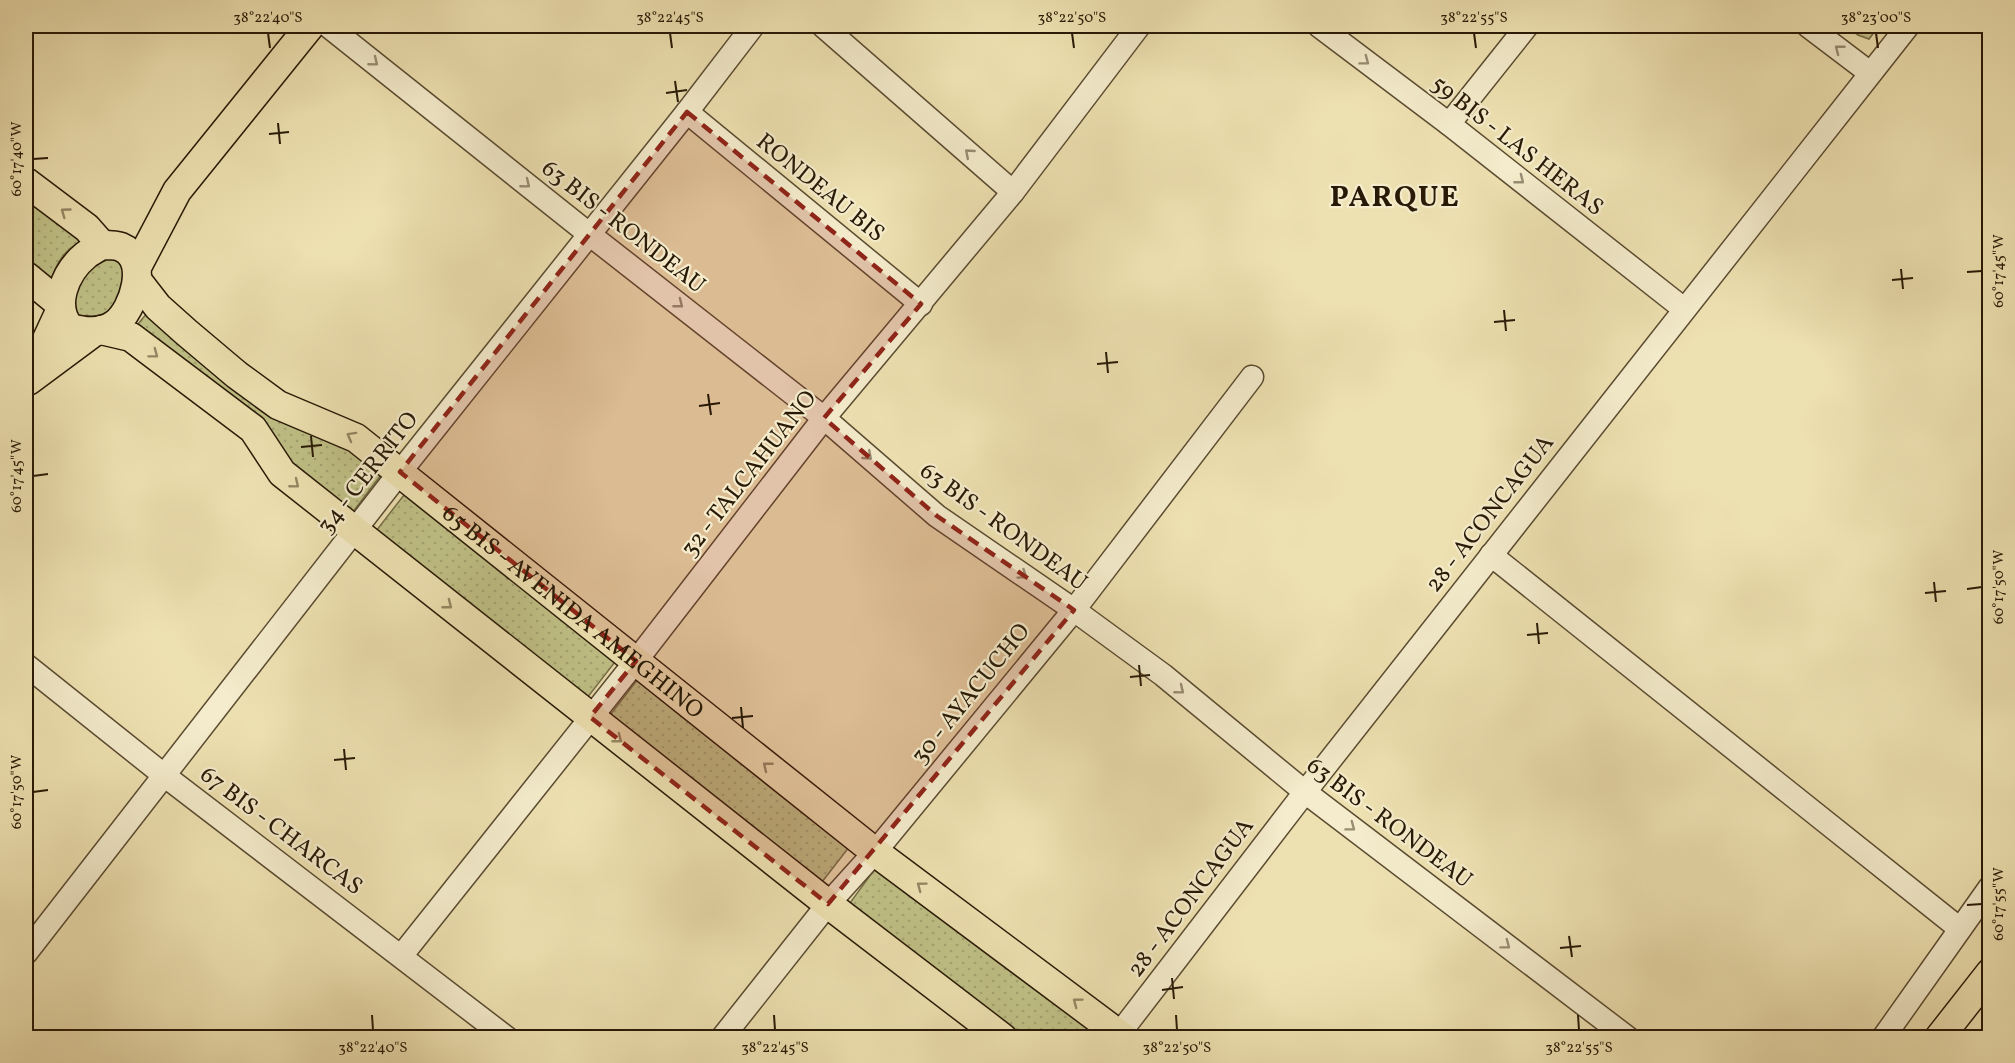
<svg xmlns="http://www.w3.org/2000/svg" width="2015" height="1063" viewBox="0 0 2015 1063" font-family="Vollkorn,serif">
<defs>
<pattern id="grass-dots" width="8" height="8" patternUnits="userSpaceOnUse" patternTransform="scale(1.5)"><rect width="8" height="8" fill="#c0c187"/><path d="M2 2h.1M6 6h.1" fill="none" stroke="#a5a573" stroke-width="1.8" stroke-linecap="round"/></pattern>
<pattern id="park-tufts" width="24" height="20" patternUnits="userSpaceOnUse" patternTransform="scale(1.5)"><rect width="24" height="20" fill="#c0c187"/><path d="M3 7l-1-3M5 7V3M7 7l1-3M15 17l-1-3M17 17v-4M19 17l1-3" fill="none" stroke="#a5a573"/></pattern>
</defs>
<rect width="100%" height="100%" fill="#eee1b1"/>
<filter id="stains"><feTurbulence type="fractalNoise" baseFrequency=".00333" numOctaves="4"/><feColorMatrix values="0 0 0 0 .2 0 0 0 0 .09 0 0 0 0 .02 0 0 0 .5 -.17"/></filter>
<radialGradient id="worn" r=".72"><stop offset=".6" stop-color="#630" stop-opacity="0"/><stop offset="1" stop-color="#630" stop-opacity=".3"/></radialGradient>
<g fill="url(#grass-dots)" stroke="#746d46" stroke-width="1.5">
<path d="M26,198l55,43c-17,10 -24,21 -30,39l-25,-20z"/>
<path d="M113,257l9,4 6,14 -8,31 -23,16 -21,-7c0,-7 -3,-17 -2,-24 3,-16 24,-30 39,-34z"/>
<polygon points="148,312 339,441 381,475 352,513 133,330"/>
<polygon points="404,495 615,662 587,698 376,531"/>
<polygon points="638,679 850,846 822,882 610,715"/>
<polygon points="877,866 1097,1030 1091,1037 1022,1037 847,907"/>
</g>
<polygon fill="url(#park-tufts)" stroke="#746d46" stroke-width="1.5" points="1846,26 1879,26 1869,39 1858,35"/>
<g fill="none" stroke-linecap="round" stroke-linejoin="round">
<g stroke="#5a4b31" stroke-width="25">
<g id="minor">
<polyline points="328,26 589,234 824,418 937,516 1074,610 1163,675 1305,792 1628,1038"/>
<polyline points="823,26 1013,192"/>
<polyline points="1319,26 1449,124 1684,309"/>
<polyline points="1808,26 1870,73"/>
<polyline points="687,112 921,304"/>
<polyline points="1449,124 1527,26"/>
<polyline points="1491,555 1960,929"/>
<polyline points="26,665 165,776 507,1038"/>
<polyline points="26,953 400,472 687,112 753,26"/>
<polyline points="402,955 636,661 824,418 1013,192 1139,26"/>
<polyline points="722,1038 828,904 875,852 1074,610 1252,377"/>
<polyline points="1116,1038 1305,792 1908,26"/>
<polyline points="1883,1038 1990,887"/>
</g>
</g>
<g stroke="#281906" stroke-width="31">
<g id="major">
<polyline points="26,182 87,228 102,245"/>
<path d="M102,245c6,0 14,0 19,2 29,12 13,63 -6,77 -14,10 -30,8 -45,4 -19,-22 -5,-56 16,-73 5,-4 11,-7 16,-10z"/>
<polyline points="137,267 177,191 310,26"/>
<polyline points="26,276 60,304"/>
<path id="s1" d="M137,280l21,27 28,25 51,43 41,30 78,33 519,414 249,186"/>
<polyline points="101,330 131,337 253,429 282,473 828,904 1003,1038"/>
<polyline points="29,378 61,309"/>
<polyline points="28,381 94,332"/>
<polyline points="1939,1038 1990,973"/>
</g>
</g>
<use href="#minor" stroke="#f4eccc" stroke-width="22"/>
<use href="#major" stroke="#eee1b1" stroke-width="28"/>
</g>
<defs><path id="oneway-chevron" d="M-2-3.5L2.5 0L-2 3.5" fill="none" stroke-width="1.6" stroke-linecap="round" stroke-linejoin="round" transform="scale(1.5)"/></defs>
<g stroke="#988d73">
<use href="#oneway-chevron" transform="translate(1839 49) rotate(-142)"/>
<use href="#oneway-chevron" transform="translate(1365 61) rotate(37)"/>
<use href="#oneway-chevron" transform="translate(374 62) rotate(39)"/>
<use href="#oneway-chevron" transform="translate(969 153) rotate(-139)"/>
<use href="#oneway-chevron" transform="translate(1520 180) rotate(38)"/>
<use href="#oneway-chevron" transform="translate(526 184) rotate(39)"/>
<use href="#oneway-chevron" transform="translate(679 304) rotate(38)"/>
<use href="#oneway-chevron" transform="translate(868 456) rotate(41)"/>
<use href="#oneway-chevron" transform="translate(1023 575) rotate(34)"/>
<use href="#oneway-chevron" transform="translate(1180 690) rotate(39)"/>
<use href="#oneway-chevron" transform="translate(1351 827) rotate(37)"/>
<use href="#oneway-chevron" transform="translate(1506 945) rotate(37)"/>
</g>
<g stroke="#958764">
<use href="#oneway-chevron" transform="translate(65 212) rotate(-144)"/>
<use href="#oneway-chevron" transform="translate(154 354) rotate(37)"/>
<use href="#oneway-chevron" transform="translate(351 436) rotate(-151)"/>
<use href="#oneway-chevron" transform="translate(295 484) rotate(39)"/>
<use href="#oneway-chevron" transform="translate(448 605) rotate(38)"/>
<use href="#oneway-chevron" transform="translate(618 739) rotate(38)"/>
<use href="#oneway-chevron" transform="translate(767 766) rotate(-141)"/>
<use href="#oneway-chevron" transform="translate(921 886) rotate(-143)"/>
<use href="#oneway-chevron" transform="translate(1077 1002) rotate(-143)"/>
</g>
<path fill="#8f2418" fill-opacity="0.2" stroke="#8f2418" stroke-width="4.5" stroke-dasharray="12 8" stroke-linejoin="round" d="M687,112l234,192 -97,114 113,98 137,94 -246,294 -238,-187 46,-56 -236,-189z"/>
<path fill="none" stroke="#281906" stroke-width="2" d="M268,33l2,15M670,33l2,15M1072,33l2,15M1474,33l2,15M1876,33l2,15M675,81l3,21M666,93l21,-3M278,123l2,21M269,134l20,-2M33,159l15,-1M1901,269l2,20M1967,272l15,-1M1892,280l21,-2M1504,310l2,21M1494,322l21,-2M1106,352l2,21M1097,364l21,-2M708,394l3,21M699,406l21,-3M311,436l2,21M301,447l21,-2M33,476l15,-2M1934,582l2,20M1967,589l15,-2M1925,593l21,-2M1537,623l2,21M1527,635l21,-2M1139,665l2,21M1130,677l20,-2M741,707l2,21M732,718l21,-2M344,749l2,21M334,760l21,-2M33,792l15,-2M1967,905l15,-1M1569,936l3,21M1560,948l21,-2M1172,978l2,21M1162,990l21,-3M372,1015l1,15M774,1015l1,15M1176,1015l1,15M1578,1015l1,15"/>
<g text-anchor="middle" stroke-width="4.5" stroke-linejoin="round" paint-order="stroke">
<g font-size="24" fill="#281906" stroke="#f4eccc">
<text transform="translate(1518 145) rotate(38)" y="8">59 BIS - LAS HERAS</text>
<text transform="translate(821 187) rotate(39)" y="8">RONDEAU BIS</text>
<text transform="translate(624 226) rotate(38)" y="8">63 BIS - RONDEAU</text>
<text transform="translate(367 472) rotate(-52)" y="8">34 - CERRITO</text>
<text transform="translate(748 473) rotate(-52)" y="8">32 - TALCAHUANO</text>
<text transform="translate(1489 513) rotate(-52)" y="8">28 - ACONCAGUA</text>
<text transform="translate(1004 526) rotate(36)" y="8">63 BIS - RONDEAU</text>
<text dy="8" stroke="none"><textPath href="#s1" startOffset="552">65 BIS - AVENIDA AMEGHINO</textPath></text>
<text transform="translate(970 693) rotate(-51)" y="8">30 - AYACUCHO</text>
<text transform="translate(1390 822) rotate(37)" y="8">63 BIS - RONDEAU</text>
<text transform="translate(282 830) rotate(37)" y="8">67 BIS - CHARCAS</text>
<text transform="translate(1190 897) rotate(-53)" y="8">28 - ACONCAGUA</text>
</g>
<g font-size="30" font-weight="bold" letter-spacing="1.5" fill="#281906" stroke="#f4eccc">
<text x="1395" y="206">PARQUE</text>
</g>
</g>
<rect width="2015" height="1063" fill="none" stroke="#eee1b1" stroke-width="66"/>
<rect x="33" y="33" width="1949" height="997" fill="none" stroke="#281906" stroke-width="2"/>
<g font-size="15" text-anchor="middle" fill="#281906">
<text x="268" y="22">38°22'40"S</text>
<text x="670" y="22">38°22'45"S</text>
<text x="1072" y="22">38°22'50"S</text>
<text x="1474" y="22">38°22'55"S</text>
<text x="1876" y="22">38°23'00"S</text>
<text transform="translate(16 159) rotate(-90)" y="5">60°17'40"W</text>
<text transform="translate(1998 271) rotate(-90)" y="5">60°17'45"W</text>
<text transform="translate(16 476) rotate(-90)" y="5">60°17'45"W</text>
<text transform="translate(1998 587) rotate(-90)" y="5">60°17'50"W</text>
<text transform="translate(16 792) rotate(-90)" y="5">60°17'50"W</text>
<text transform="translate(1998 904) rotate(-90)" y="5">60°17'55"W</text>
<text x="373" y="1052">38°22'40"S</text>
<text x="775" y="1052">38°22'45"S</text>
<text x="1177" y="1052">38°22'50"S</text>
<text x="1579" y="1052">38°22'55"S</text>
</g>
<rect width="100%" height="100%" filter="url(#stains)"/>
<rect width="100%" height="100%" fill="url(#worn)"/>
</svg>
